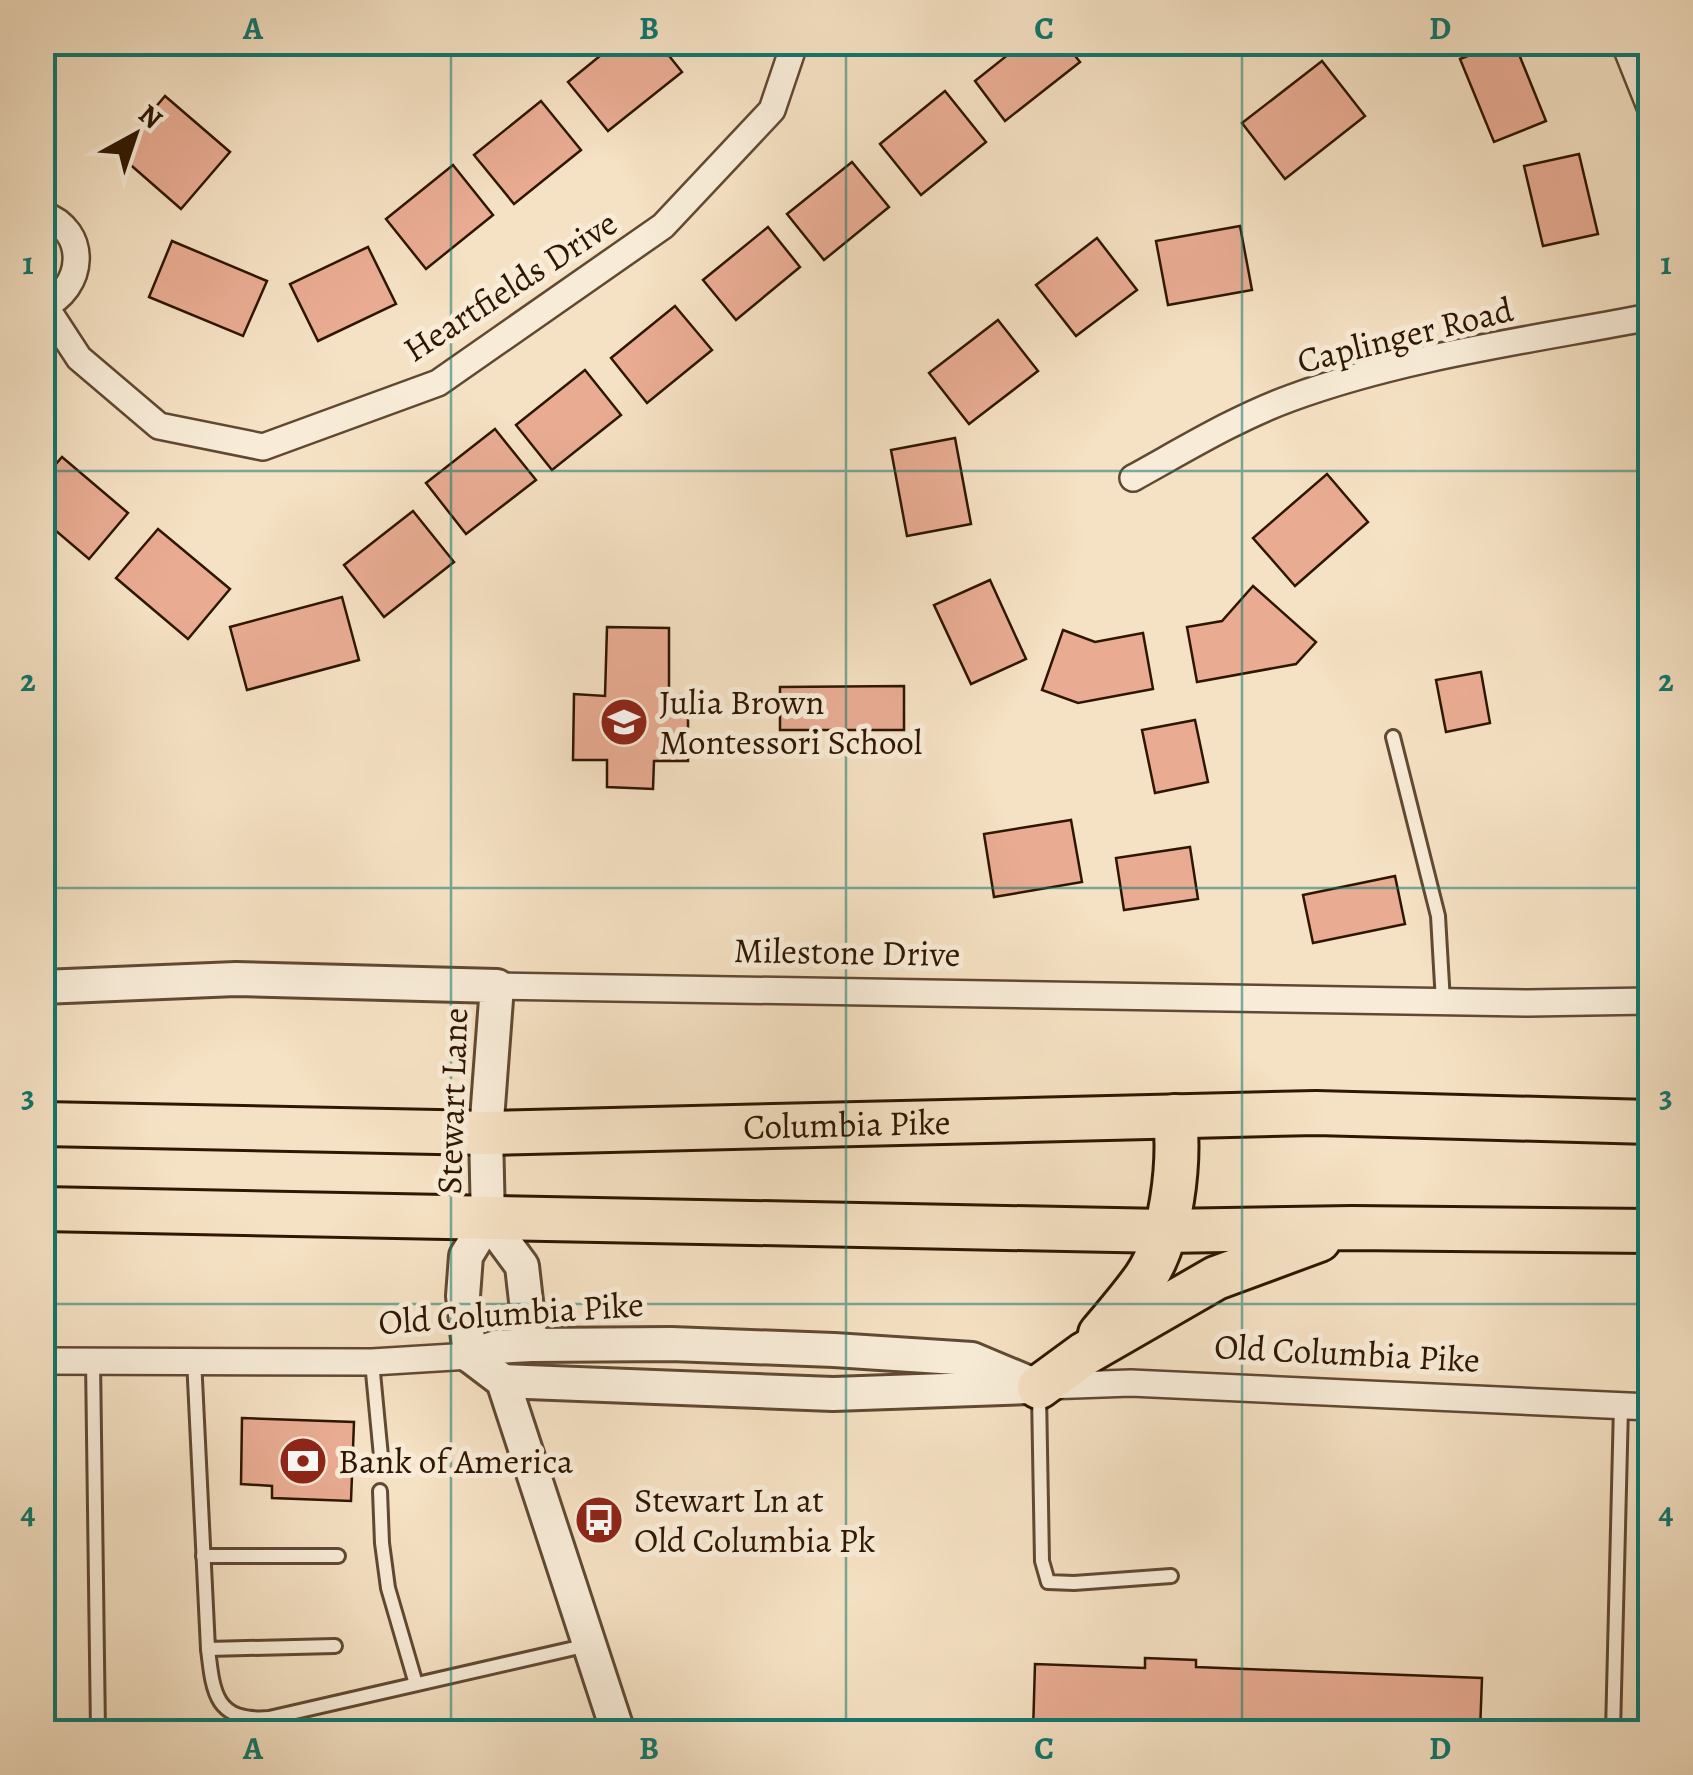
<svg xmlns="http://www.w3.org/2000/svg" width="1693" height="1775" viewBox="0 0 1693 1775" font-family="Alegreya,serif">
<rect width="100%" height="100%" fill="#f5e1c3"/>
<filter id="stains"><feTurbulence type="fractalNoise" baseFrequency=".002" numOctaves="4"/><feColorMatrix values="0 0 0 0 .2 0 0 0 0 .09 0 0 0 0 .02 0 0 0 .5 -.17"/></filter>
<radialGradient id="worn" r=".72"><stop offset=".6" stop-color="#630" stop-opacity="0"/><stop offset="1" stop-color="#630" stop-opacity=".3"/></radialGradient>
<g fill="#e9ac93" stroke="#2f1601" stroke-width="2.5">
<polygon points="617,42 658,42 682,72 608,131 568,82"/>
<polygon points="1024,42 1064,42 1080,62 1005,121 975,81"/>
<polygon points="1502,42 1514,42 1546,121 1494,142 1460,59"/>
<polygon points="1322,61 1365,116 1285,179 1242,123"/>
<polygon points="945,91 986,142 921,195 880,144"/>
<polygon points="165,96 230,152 181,209 117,153"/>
<polygon points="541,101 581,150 514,204 474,155"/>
<polygon points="1579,154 1598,234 1543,246 1524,166"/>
<polygon points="852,162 889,207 824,260 787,214"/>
<polygon points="453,165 493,215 426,269 386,219"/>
<polygon points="1240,226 1252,290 1168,305 1156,241"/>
<polygon points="768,227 800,267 736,320 703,280"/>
<polygon points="1097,238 1137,290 1076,336 1036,285"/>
<polygon points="172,241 267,281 243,336 149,297"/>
<polygon points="368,247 396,304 318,341 290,284"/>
<polygon points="675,306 712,350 647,403 611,358"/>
<polygon points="998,320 1038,371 969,424 929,373"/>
<polygon points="585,370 621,415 552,470 516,425"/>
<polygon points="495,429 536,480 466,534 426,483"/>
<polygon points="955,438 971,524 907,536 891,450"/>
<polygon points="62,457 128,513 89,559 42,519 42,480"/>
<polygon points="1327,474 1368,522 1295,586 1253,538"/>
<polygon points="413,511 454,562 384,617 344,565"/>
<polygon points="158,529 230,589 188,639 116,578"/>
<polygon points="990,580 1026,659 971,684 934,605"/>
<polygon points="1253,586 1316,642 1296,664 1197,682 1187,627 1222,621"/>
<polygon points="342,597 359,660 247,690 230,627"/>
<polygon points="607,627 669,628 669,695 688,695 688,761 654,761 653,789 607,787 607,760 573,760 574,694 605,696"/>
<polygon points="1063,630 1095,642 1143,633 1153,689 1078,703 1042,690"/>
<polygon points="1481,672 1490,723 1446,732 1436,680"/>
<polygon points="904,686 904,730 780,730 780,687"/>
<polygon points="1195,720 1208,782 1155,793 1142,730"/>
<polygon points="1071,820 1082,882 994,897 984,834"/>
<polygon points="1190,847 1198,899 1124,910 1116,858"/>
<polygon points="1395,876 1405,924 1313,943 1303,895"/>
<polygon points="242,1418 354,1422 351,1501 272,1498 272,1486 241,1484"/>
<polygon points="1145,1658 1196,1660 1196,1667 1482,1678 1480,1732 1033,1732 1035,1664 1145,1668"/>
</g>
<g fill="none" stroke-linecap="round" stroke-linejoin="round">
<g stroke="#604932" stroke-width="18">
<g id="service">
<polyline points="1393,737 1438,916 1443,1002"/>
<polyline points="194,1359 208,1649 335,1646"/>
<polyline points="93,1360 98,1732"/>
<polyline points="372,1362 382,1467"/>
<polyline points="1039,1394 1042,1561 1048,1582 1074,1583 1171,1576"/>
<polyline points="380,1491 382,1543 388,1588 416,1684"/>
<polyline points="203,1556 338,1556"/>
<path d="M208,1649c5,45 8,73 61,69l319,-73"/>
<polyline points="1613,1732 1621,1406"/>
</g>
</g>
<g stroke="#604932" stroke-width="30">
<g id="minor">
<polyline points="1624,42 1650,107"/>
<path d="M42,214c48,16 43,75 0,93"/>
<polyline points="45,306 79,358 159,426 263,447 438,383 663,226 772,110 795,42"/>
<path d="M1133,478c51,-28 103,-60 158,-80 115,-42 240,-58 359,-81"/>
<polyline points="497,986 1528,1003 1650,1001"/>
<polyline points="42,1361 372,1362 470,1356"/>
<polyline points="1046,1386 1131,1383 1650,1407"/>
</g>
</g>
<g stroke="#604932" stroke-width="38">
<g id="tertiary">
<polyline points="42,987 236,979 497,986 486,1133 488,1220 466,1256 463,1296 470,1356 503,1381 618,1732"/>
<polyline points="488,1220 522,1266 531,1345"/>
<polyline points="470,1356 496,1347 531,1345 671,1344 834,1350 972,1359 1039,1387"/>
<polyline points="503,1381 833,1394 1030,1387"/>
</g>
</g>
<g stroke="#2f1601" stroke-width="48">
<g id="trunk">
<path id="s1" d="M42,1124l444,9 830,-20 334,9"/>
<polyline points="42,1209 1164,1231 1352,1228 1650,1231"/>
<path d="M1100,1334c15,-18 31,-36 45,-56 27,-40 35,-114 30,-162"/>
<polyline points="1039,1387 1084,1354 1216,1278 1319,1240"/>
</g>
</g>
<use href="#service" stroke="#f8ecd8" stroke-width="12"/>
<use href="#minor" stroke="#f8ecd8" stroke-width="25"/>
<use href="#tertiary" stroke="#f8ecd8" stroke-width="32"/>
<use href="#trunk" stroke="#f5e1c3" stroke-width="42"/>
</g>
<path fill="none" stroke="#0f766e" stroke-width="2.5" stroke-opacity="0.55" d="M451,42v1690M846,42v1690M1242,42v1690M42,471h1608M42,888h1608M42,1304h1608"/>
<defs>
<g id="school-disc" transform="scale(2.5)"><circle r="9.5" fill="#8f2418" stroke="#f8ecd8"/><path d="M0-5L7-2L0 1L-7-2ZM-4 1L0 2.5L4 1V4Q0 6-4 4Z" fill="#fff"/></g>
<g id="bank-disc" transform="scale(2.5)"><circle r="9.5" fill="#8f2418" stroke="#f8ecd8"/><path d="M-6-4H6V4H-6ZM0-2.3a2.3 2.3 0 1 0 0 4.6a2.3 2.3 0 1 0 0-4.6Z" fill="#fff"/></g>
<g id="bus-disc" transform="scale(2.5)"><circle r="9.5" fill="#8f2418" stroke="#f8ecd8"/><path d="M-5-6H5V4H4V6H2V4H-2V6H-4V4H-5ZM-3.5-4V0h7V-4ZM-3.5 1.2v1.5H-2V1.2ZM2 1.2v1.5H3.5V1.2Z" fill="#fff"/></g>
</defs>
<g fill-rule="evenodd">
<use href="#school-disc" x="624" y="722"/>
<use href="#bank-disc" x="303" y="1461"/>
<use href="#bus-disc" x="599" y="1520"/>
</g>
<g text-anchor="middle" stroke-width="10" stroke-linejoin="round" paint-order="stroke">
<g font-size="35" fill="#2f1601" stroke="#f8ecd8">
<text transform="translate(510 286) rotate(-33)" y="12">Heartfields Drive</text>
<text transform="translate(1405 335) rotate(-14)" y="12">Caplinger Road</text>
<text transform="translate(847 952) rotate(1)" y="12">Milestone Drive</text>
<text transform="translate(452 1101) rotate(-88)" y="12">Stewart Lane</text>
<text dy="12" stroke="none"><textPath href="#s1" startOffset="805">Columbia Pike</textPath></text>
<text transform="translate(511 1313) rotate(-4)" y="12">Old Columbia Pike</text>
<text transform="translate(1347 1353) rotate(3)" y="12">Old Columbia Pike</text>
</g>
<g font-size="35" fill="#2f1601" stroke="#f8ecd8" text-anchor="start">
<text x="659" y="714">Julia Brown<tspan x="659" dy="40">Montessori School</tspan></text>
<text x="338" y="1473">Bank of America</text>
<text x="634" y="1512">Stewart Ln at<tspan x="634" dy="40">Old Columbia Pk</tspan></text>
</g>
</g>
<rect width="1693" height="1775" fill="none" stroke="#f5e1c3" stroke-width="110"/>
<g transform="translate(135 135) rotate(40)" stroke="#f8ecd8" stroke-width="8" paint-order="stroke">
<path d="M0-8L18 38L0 25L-18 38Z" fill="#2f1601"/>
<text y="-15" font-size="28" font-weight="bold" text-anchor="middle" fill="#2f1601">N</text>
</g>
<rect x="55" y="55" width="1583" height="1665" fill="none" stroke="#0f766e" stroke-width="4"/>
<g font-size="32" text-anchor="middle" font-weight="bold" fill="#0f766e">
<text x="253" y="39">A</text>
<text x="649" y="39">B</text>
<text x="1044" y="39">C</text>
<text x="1440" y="39">D</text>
<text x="28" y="274">1</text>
<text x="1666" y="274">1</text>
<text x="28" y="691">2</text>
<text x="1666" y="691">2</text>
<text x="28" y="1107">3</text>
<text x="1666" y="1107">3</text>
<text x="28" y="1523">4</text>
<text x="1666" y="1523">4</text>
<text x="253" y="1759">A</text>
<text x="649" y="1759">B</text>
<text x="1044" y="1759">C</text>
<text x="1440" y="1759">D</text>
</g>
<rect width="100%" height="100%" filter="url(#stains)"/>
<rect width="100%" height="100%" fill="url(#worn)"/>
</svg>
